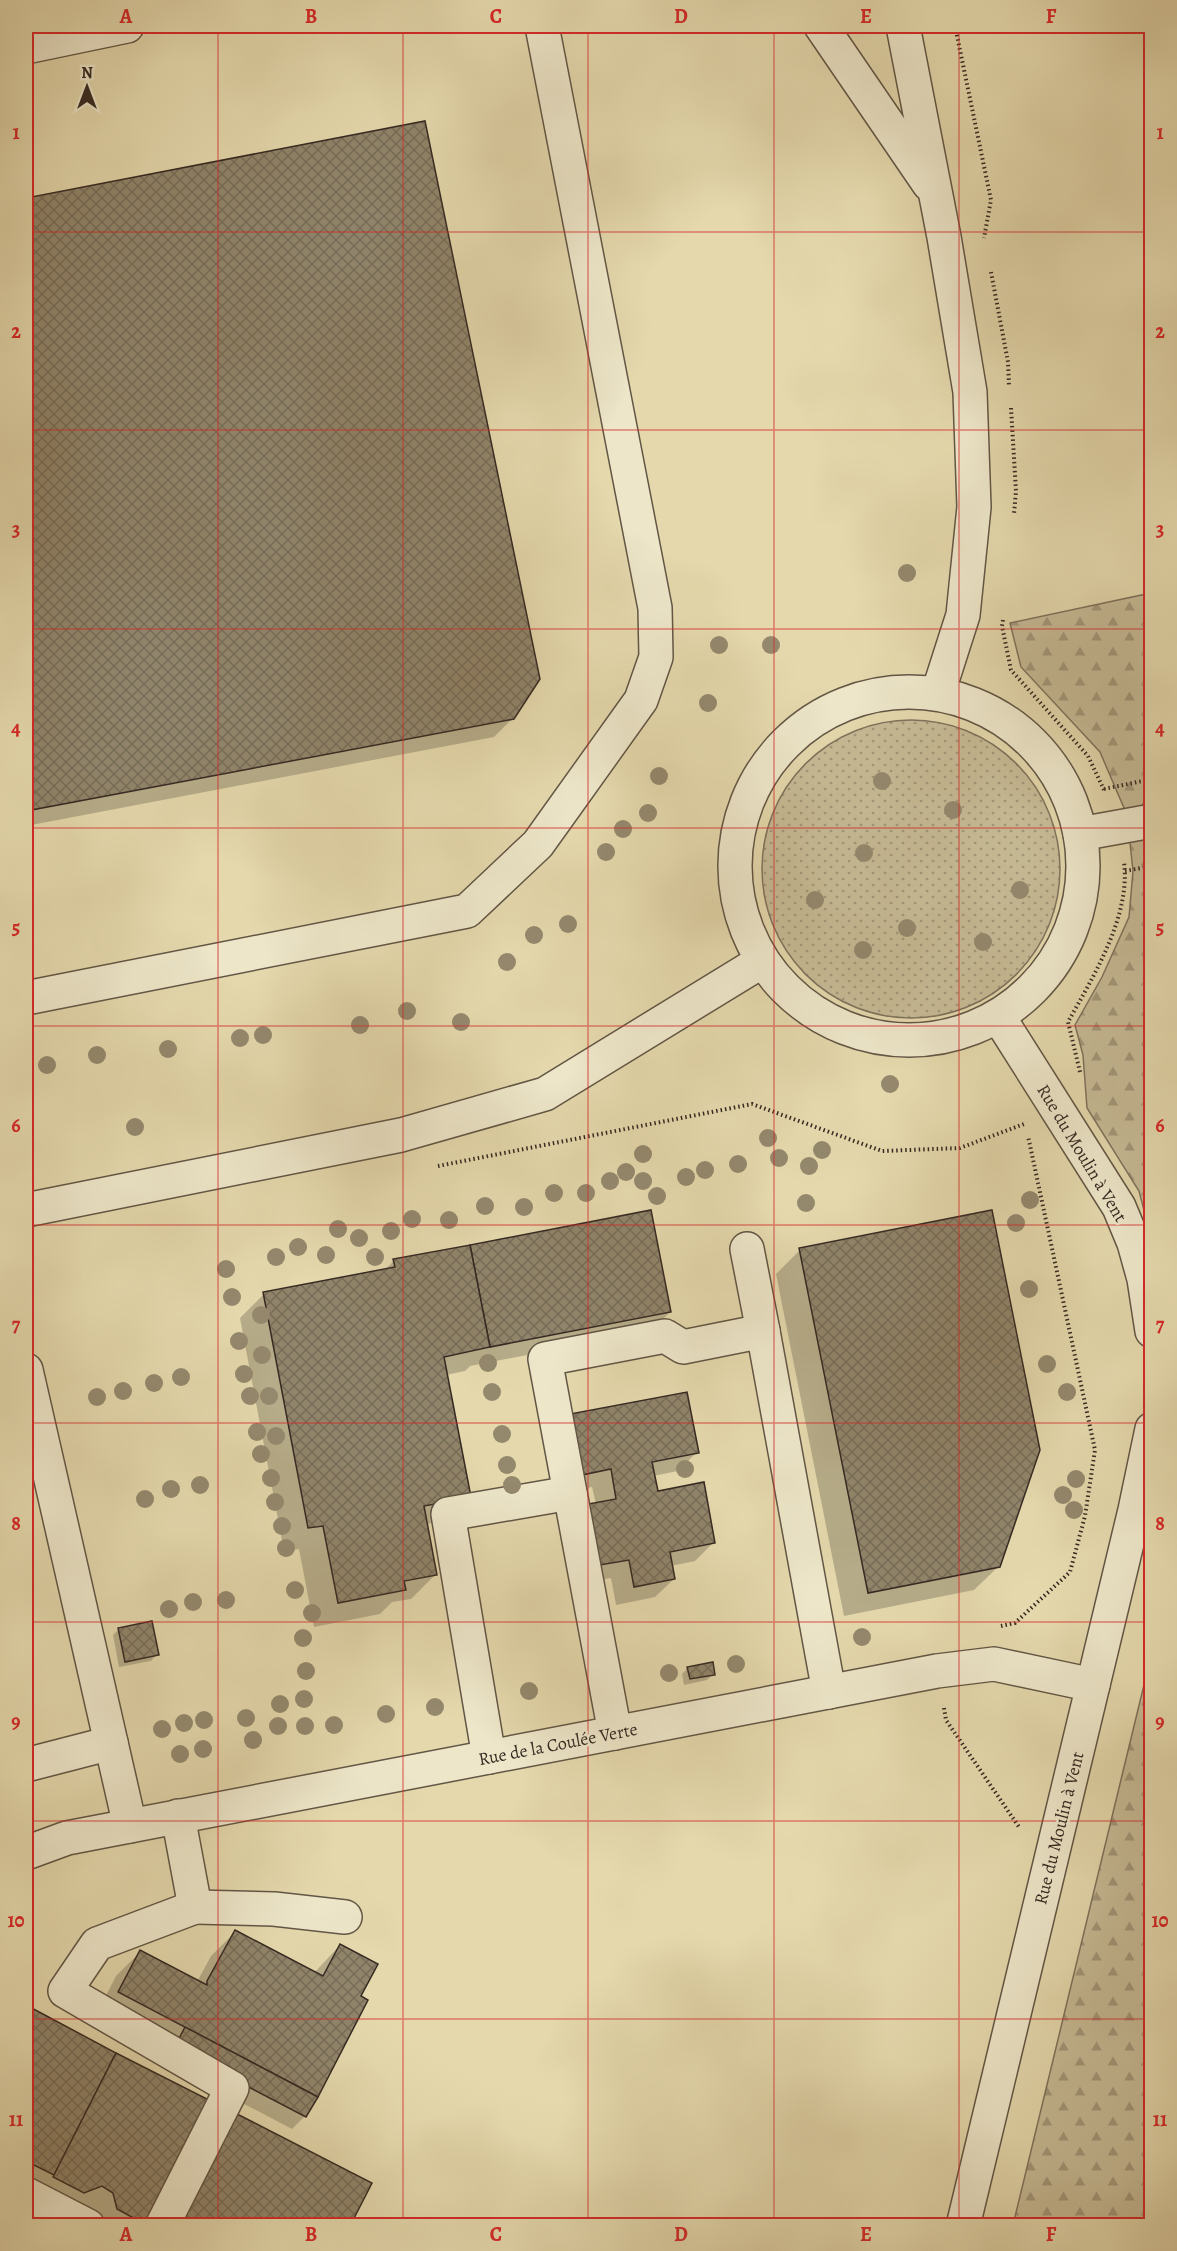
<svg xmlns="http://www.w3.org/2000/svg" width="1177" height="2251" viewBox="0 0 1177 2251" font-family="Alegreya,serif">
<defs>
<pattern id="grass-dots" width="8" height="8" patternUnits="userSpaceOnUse" patternTransform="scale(1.5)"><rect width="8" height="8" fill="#c6ba95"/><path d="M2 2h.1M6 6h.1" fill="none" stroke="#a29779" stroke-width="1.8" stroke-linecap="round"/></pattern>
<pattern id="forest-firs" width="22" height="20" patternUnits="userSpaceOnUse" patternTransform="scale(1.5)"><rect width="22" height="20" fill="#c6ba95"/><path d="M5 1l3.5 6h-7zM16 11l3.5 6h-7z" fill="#a29779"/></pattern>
<pattern id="building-cross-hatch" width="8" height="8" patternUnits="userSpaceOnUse" patternTransform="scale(1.5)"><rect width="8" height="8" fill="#90846a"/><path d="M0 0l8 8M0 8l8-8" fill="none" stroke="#766c57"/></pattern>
</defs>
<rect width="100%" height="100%" fill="#e4d8ac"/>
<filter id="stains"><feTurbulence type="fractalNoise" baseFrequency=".00333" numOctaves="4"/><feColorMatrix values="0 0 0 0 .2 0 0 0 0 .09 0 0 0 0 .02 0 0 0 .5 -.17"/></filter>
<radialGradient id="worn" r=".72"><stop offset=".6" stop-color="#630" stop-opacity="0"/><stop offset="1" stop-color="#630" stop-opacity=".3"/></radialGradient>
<circle fill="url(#grass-dots)" stroke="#7e725c" stroke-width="1.5" cx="911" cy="869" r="149"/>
<g fill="url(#forest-firs)" stroke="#7e725c" stroke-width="1.5">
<polygon points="1151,593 1151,1237 1139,1191 1087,1108 1083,1055 1075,1025 1102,977 1129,917 1133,871 1127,815 1100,752 1021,667 1010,623"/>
<polygon points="1151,1656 1151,2225 1013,2225"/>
</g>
<g fill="#0003">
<polygon points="424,123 513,718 494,737 26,826 26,199"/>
<polygon points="800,1250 999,1566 974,1590 844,1616 776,1274"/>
<polygon points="394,1261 670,1312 651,1331 470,1366 465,1371 446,1375 445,1521 426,1524 435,1575 411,1599 392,1602 380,1614 314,1627 299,1549 284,1551 240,1318 264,1294 383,1271"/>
<polygon points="552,1434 697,1452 678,1471 653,1476 656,1492 714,1542 695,1561 671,1566 674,1579 655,1597 616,1605 611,1578 581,1583 596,1504 592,1487 564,1493"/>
<polygon points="119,1629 157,1654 151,1661 119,1667 113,1635"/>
<polygon points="688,1668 713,1674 707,1680 684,1685 682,1674"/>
<polygon points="235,1932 314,1973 340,1945 359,1996 305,2116 292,2129 162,2061 95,2017 116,1976 140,1952 197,1982 211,1956"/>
<polygon points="26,2007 209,2101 146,2226 98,2226 94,2211 82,2204 64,2211 26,2196"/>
</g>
<g fill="url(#building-cross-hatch)" stroke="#362a23" stroke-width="1.5">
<polygon points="425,121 540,679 514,719 26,811 26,198"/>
<polygon points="651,1210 671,1312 490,1347 470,1245"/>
<polygon points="992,1210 1040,1450 1000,1567 868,1593 799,1248"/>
<polygon points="470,1245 490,1347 444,1357 471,1497 424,1506 437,1575 404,1581 406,1590 338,1603 323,1526 308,1528 263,1292 395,1267 393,1259"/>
<polygon points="687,1392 699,1453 652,1462 658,1491 704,1482 715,1543 670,1552 675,1579 634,1587 629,1560 600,1565 588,1504 616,1499 611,1469 582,1475 570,1414"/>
<polygon points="152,1621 159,1655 125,1662 118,1628"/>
<polygon points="713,1662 715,1675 690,1679 687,1667"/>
<polygon points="235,1930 323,1976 340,1944 378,1964 361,1996 368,2000 318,2097 118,1992 140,1950 207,1985 207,1981"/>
<polygon points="26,2005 116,2053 54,2175 30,2163 28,2167 26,2165"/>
<polygon points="185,2027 318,2097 306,2117 174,2048"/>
<polygon points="116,2053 211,2101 148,2226 117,2209 113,2193 102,2186 84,2193 53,2177"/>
<polygon points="237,2114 372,2183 350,2226 180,2226"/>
</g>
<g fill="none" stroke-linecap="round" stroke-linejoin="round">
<g stroke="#625645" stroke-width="36">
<g id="minor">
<polyline points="821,26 929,184"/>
<polyline points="903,26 944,237 970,392 974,507 963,615 938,693"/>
<polyline points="26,47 127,26"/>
<circle cx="909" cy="866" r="174"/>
<polyline points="1080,834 1152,821"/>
<polyline points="26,998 467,911 538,844 641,700 656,657 655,608 542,26"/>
<polyline points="1000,1019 1119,1207 1134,1243 1144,1279 1152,1331"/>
<polyline points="26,1210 401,1135 545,1094 762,961"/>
<polyline points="747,1249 763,1331"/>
<polyline points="26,1370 130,1826"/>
<polyline points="615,1733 545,1359 665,1336 683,1347 763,1331 829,1692"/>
<polyline points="489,1757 448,1514 570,1493"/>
<polyline points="26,1765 111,1743"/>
<polyline points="26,1853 67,1838 937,1671 994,1664 1093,1685"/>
<polyline points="195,1907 274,1909 345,1917"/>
<polyline points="26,2194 88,2226"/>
<polyline points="162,2226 232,2088 65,1991 97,1944 195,1907 178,1816"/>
<polyline points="963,2226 1135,1510 1152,1429"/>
</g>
</g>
<g stroke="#362a23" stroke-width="4" stroke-dasharray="1.5 3" stroke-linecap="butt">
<polyline points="955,26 991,200 984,238"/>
<polyline points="991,272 1008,362 1009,386"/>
<polyline points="1011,408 1016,491 1014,514"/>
<polyline points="1003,620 1002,626 1011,670 1088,756 1105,792"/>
<polyline points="1104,789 1152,779"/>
<polyline points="1125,871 1152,866"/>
<path d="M1080,1072l-12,-50c25,-45 63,-106 56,-160"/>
<polyline points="438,1166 752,1104 882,1151 960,1148 1024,1124"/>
<polyline points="1001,1626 1015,1623 1070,1572 1085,1516 1095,1450 1028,1136"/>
<polyline points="944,1708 946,1720 1019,1827"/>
</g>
<use href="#minor" stroke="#ede6c9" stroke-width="33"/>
</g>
<g fill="#94886d">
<circle cx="907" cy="573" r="9"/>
<circle cx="719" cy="645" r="9"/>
<circle cx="771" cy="645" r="9"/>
<circle cx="708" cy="703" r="9"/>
<circle cx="659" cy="776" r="9"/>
<circle cx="882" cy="781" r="9"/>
<circle cx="953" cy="810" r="9"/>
<circle cx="648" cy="813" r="9"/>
<circle cx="623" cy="829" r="9"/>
<circle cx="606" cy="852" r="9"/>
<circle cx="864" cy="853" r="9"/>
<circle cx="1020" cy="890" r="9"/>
<circle cx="815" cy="900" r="9"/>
<circle cx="568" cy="924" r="9"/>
<circle cx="907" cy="928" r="9"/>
<circle cx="534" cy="935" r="9"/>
<circle cx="983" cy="942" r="9"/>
<circle cx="863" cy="950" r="9"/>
<circle cx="507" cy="962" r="9"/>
<circle cx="407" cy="1011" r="9"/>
<circle cx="461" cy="1022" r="9"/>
<circle cx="360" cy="1025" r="9"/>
<circle cx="263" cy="1035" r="9"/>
<circle cx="240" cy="1038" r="9"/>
<circle cx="168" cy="1049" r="9"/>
<circle cx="97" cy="1055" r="9"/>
<circle cx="47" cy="1065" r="9"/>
<circle cx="890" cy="1084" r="9"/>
<circle cx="135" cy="1127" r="9"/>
<circle cx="768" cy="1138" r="9"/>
<circle cx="822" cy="1150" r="9"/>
<circle cx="643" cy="1154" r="9"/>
<circle cx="779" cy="1158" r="9"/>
<circle cx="738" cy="1164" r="9"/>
<circle cx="809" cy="1166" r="9"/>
<circle cx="705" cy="1170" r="9"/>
<circle cx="626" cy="1172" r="9"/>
<circle cx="686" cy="1177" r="9"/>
<circle cx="610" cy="1181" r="9"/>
<circle cx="643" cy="1181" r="9"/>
<circle cx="554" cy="1193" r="9"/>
<circle cx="586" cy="1193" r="9"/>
<circle cx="657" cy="1196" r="9"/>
<circle cx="1030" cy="1200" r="9"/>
<circle cx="806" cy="1203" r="9"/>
<circle cx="485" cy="1206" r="9"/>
<circle cx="524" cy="1207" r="9"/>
<circle cx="412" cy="1219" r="9"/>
<circle cx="449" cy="1220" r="9"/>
<circle cx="1016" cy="1223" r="9"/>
<circle cx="338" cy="1229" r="9"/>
<circle cx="391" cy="1231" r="9"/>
<circle cx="359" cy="1238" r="9"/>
<circle cx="298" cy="1247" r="9"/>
<circle cx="326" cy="1255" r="9"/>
<circle cx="276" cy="1257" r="9"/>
<circle cx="375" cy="1257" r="9"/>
<circle cx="226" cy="1269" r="9"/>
<circle cx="1029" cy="1289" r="9"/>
<circle cx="232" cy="1297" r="9"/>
<circle cx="261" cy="1315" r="9"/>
<circle cx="239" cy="1341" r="9"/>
<circle cx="262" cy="1355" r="9"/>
<circle cx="488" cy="1363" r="9"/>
<circle cx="1047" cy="1364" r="9"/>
<circle cx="244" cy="1374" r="9"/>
<circle cx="181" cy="1377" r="9"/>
<circle cx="154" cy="1383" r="9"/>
<circle cx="123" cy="1391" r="9"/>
<circle cx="492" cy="1392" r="9"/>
<circle cx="1067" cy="1392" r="9"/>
<circle cx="250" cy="1396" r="9"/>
<circle cx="269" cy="1396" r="9"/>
<circle cx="97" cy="1397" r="9"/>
<circle cx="257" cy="1432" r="9"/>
<circle cx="502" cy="1434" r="9"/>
<circle cx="276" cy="1436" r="9"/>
<circle cx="261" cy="1454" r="9"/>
<circle cx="507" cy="1465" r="9"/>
<circle cx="685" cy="1469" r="9"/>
<circle cx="271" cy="1478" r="9"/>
<circle cx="1076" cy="1479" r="9"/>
<circle cx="200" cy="1485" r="9"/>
<circle cx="512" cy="1485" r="9"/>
<circle cx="171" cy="1489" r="9"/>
<circle cx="1063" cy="1495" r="9"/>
<circle cx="145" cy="1499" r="9"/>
<circle cx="275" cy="1502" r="9"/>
<circle cx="1074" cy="1510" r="9"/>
<circle cx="282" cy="1526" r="9"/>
<circle cx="286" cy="1548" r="9"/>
<circle cx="295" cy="1590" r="9"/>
<circle cx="226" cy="1600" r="9"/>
<circle cx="193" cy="1602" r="9"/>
<circle cx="169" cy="1609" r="9"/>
<circle cx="312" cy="1613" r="9"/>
<circle cx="862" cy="1637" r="9"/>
<circle cx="303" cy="1638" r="9"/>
<circle cx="736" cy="1664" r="9"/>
<circle cx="306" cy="1671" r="9"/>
<circle cx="669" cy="1673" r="9"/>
<circle cx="529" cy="1691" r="9"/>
<circle cx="304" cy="1699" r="9"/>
<circle cx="280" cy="1704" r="9"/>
<circle cx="435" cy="1707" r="9"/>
<circle cx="386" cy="1714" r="9"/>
<circle cx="246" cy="1718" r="9"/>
<circle cx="204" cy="1720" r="9"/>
<circle cx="184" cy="1723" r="9"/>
<circle cx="334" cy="1725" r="9"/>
<circle cx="278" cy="1726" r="9"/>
<circle cx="305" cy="1726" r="9"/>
<circle cx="162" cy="1729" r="9"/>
<circle cx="253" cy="1740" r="9"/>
<circle cx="203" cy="1749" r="9"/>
<circle cx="180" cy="1754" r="9"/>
</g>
<path fill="none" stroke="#d62828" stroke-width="1.5" stroke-opacity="0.55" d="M218,26v2200M403,26v2200M588,26v2200M774,26v2200M959,26v2200M26,232h1126M26,430h1126M26,629h1126M26,828h1126M26,1026h1126M26,1225h1126M26,1423h1126M26,1622h1126M26,1821h1126M26,2019h1126"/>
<g text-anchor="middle" stroke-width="5" stroke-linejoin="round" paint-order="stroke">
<g font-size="18" fill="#362a23" stroke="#ede6c9">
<text transform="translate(1082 1153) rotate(59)" y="6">Rue du Moulin à Vent</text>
<text transform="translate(558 1744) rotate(-11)" y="6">Rue de la Coulée Verte</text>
<text transform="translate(1059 1828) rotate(-76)" y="6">Rue du Moulin à Vent</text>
</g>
</g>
<rect width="1177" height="2251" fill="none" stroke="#e4d8ac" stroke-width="66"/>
<g transform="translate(87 87)" stroke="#ede6c9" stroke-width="4.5" paint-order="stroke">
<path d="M0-4.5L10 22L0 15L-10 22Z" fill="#362a23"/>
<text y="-9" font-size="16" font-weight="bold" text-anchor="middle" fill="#362a23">N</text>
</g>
<rect x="33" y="33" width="1111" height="2185" fill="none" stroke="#d62828" stroke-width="2"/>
<g font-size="20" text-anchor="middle" font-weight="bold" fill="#d62828">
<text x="126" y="23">A</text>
<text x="311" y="23">B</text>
<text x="496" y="23">C</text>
<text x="681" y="23">D</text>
<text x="866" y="23">E</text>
<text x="1051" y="23">F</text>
<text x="16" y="139">1</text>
<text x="1160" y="139">1</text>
<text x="16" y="338">2</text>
<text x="1160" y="338">2</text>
<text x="16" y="536">3</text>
<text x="1160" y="536">3</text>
<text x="16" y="735">4</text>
<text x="1160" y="735">4</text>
<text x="16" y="934">5</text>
<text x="1160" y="934">5</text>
<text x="16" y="1132">6</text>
<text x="1160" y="1132">6</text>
<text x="16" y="1331">7</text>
<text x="1160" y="1331">7</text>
<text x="16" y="1530">8</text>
<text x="1160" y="1530">8</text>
<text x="16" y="1728">9</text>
<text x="1160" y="1728">9</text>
<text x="16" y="1927">10</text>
<text x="1160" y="1927">10</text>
<text x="16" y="2126">11</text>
<text x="1160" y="2126">11</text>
<text x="126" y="2241">A</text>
<text x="311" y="2241">B</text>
<text x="496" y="2241">C</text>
<text x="681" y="2241">D</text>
<text x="866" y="2241">E</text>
<text x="1051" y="2241">F</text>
</g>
<rect width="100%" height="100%" filter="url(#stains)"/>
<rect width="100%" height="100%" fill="url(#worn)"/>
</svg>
